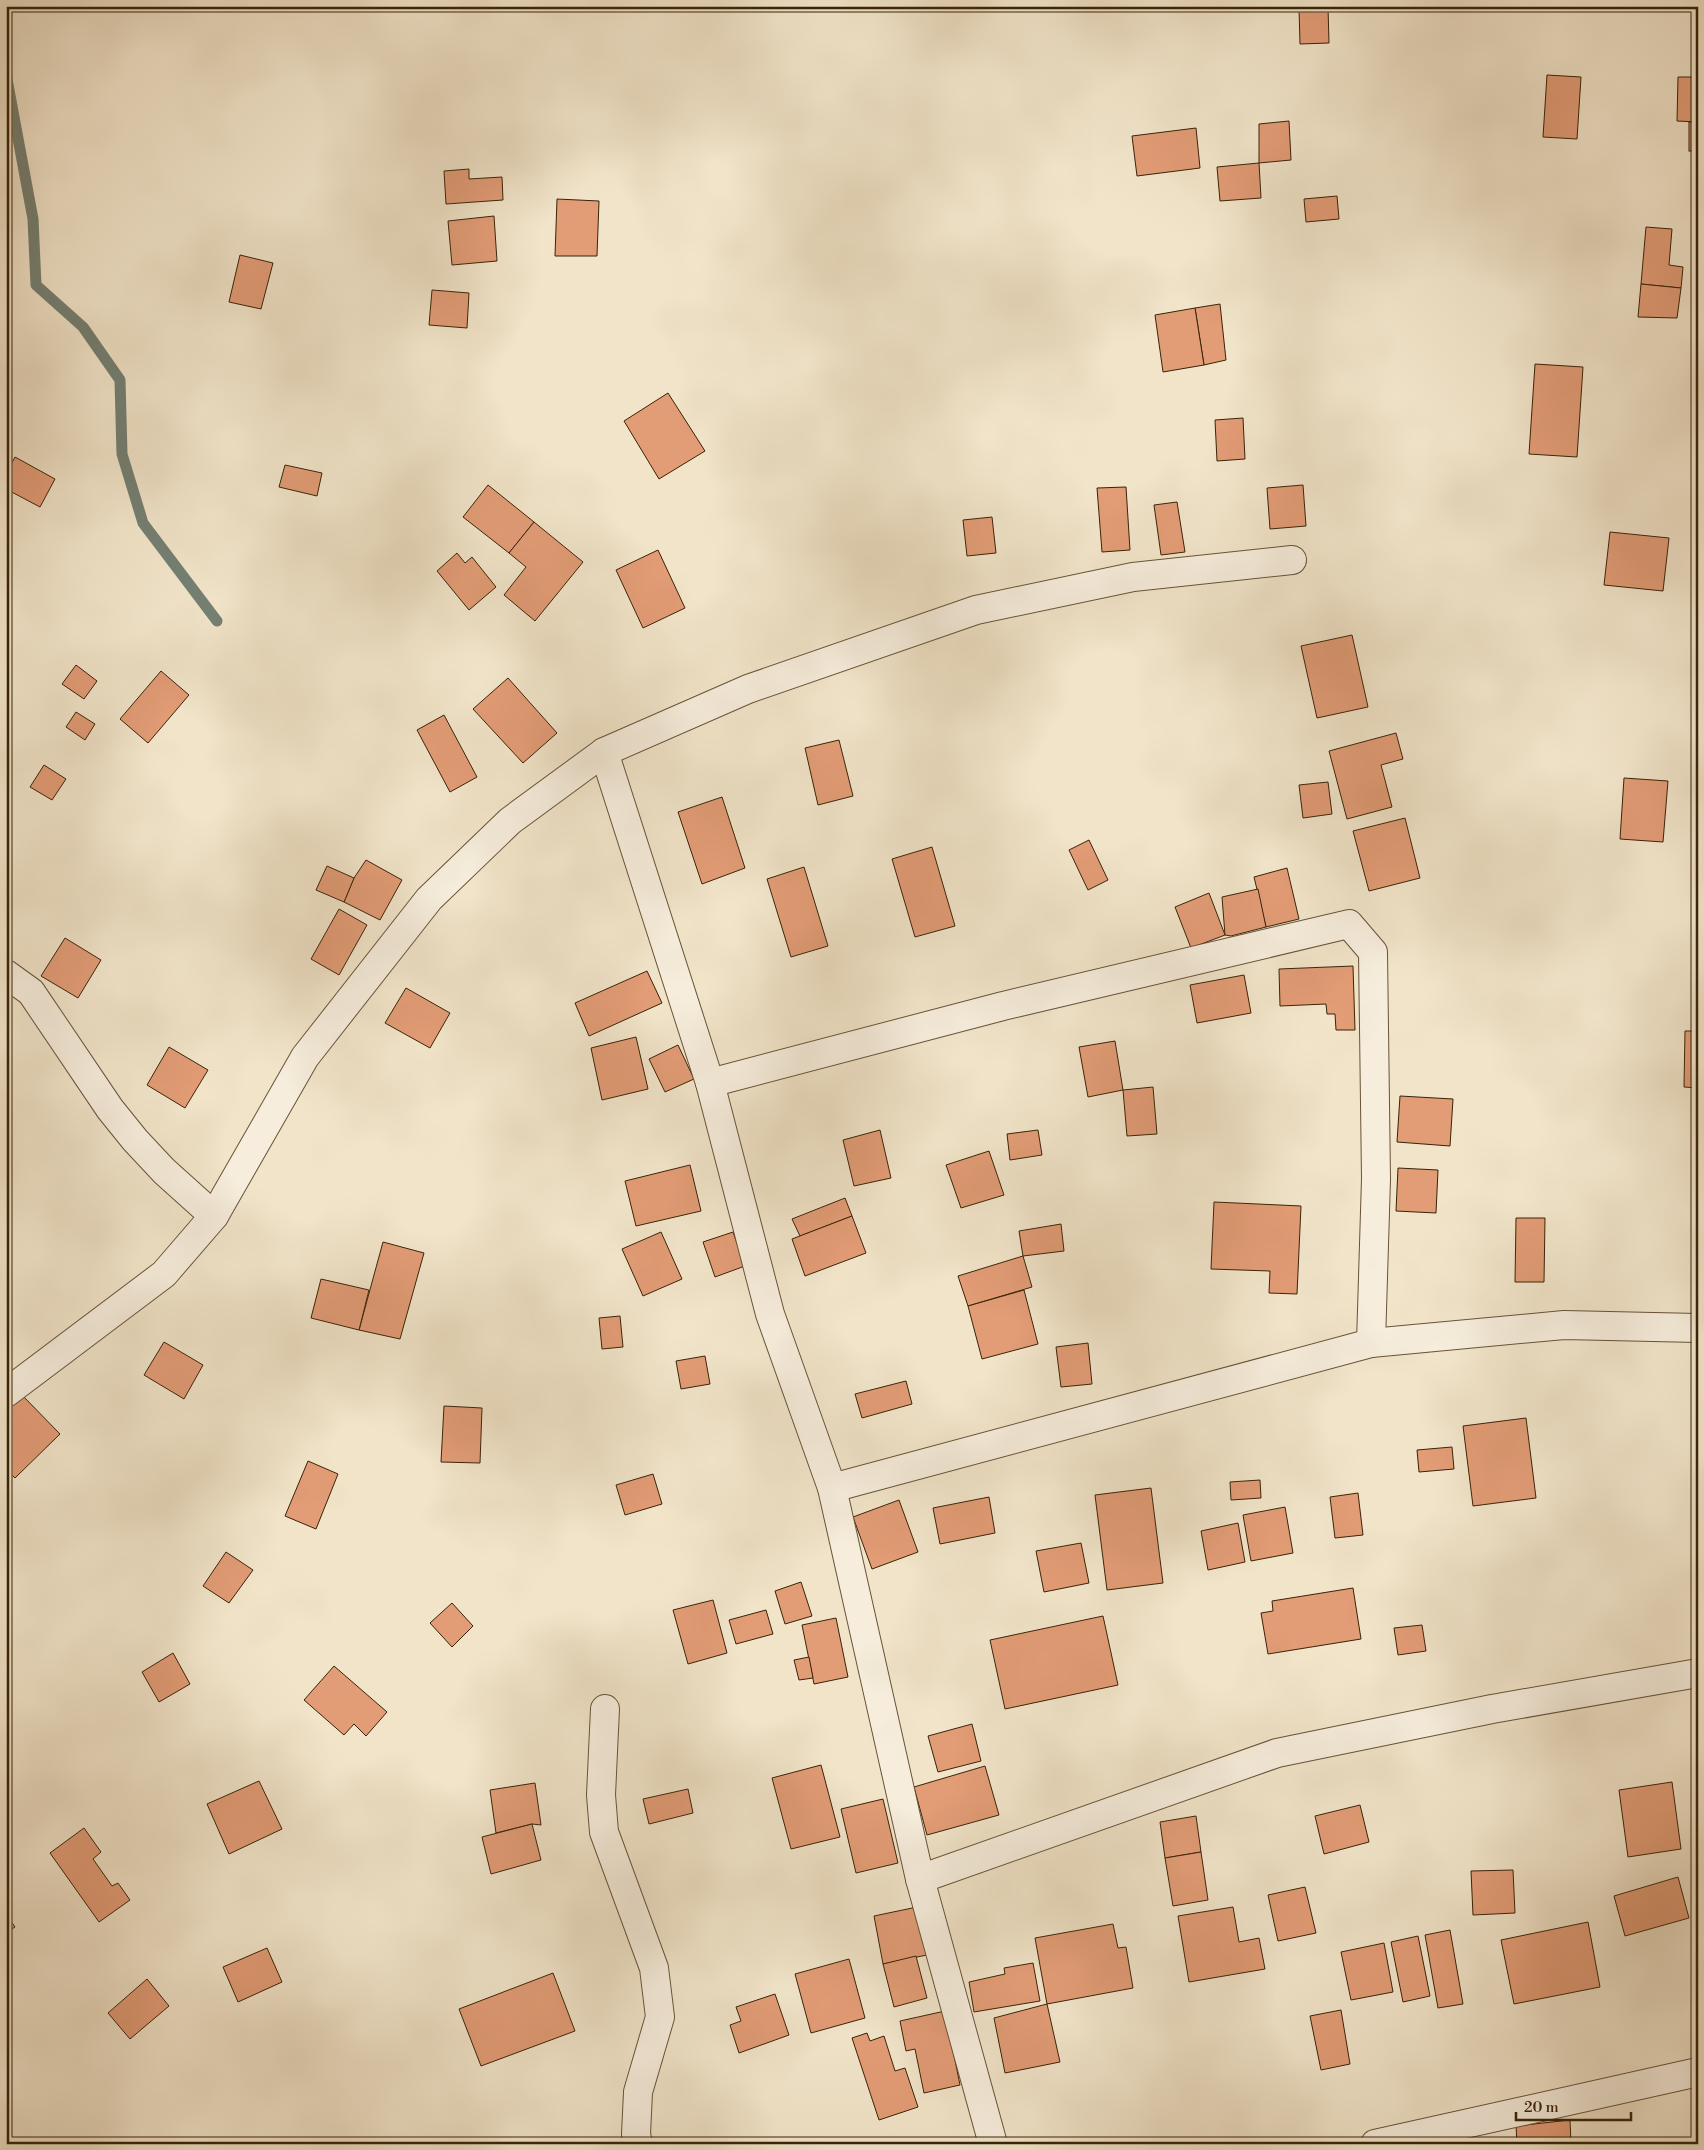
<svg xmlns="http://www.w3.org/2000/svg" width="1704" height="2150" viewBox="0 0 1704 2150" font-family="'Libre Bodoni',serif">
<rect width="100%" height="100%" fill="#f1e4c9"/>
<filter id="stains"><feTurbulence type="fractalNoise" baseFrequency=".004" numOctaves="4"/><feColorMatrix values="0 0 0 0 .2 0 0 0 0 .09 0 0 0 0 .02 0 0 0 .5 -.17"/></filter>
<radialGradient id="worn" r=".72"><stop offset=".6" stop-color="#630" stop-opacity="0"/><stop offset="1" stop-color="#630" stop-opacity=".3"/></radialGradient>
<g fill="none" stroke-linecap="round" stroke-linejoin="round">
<polyline stroke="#748073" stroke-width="11" points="6,74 33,219 36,285 83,327 120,380 122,454 143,523 217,621"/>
</g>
<g fill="#e29c76" stroke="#392308">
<polygon points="1328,7 1329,43 1300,44 1299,8"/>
<polygon points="1547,75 1581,77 1577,139 1543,137"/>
<polygon points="1678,77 1698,77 1698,122 1677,121"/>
<polygon points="1289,121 1291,160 1259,163 1259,124"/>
<rect x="1689" y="122" width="9" height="29"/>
<polygon points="1196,128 1200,168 1137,176 1132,136"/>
<polygon points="1259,163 1261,198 1220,201 1217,167"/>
<polygon points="469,169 469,179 502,177 503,200 446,204 444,171"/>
<polygon points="1337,196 1339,219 1306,222 1304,199"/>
<polygon points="557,199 599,201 597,256 555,256"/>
<polygon points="494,216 497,261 452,265 448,221"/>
<polygon points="1646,227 1672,229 1669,265 1683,267 1681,288 1641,284"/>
<polygon points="240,255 273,263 261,309 229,302"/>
<polygon points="1641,284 1681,288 1677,318 1638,317"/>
<polygon points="432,290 469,293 467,328 429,325"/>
<polygon points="1220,304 1226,360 1204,365 1195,308"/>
<polygon points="1195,308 1204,365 1163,372 1155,315"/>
<polygon points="1535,364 1583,367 1577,457 1529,454"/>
<polygon points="668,393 705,451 659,479 624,421"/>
<polygon points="1243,418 1245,459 1217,461 1215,420"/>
<polygon points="15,457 55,479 40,507 6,489 6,474"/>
<polygon points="285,465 322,473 317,496 279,487"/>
<polygon points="488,485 534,522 509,553 463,517"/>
<polygon points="1303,485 1306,526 1270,529 1267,488"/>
<polygon points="1126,487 1130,550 1102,552 1097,488"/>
<polygon points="1177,502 1185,552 1161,555 1154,505"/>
<polygon points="992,517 996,553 967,556 963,520"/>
<polygon points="534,522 583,562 535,621 504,595 526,567 509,553"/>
<polygon points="1610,532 1669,538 1663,591 1604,585"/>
<polygon points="658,550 685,608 643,628 616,570"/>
<polygon points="457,553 465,563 472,557 496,587 469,610 437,571"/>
<polygon points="1352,635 1368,707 1317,718 1301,646"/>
<polygon points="76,665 97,681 84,699 62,684"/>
<polygon points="161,671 189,695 148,743 120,719"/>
<polygon points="508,678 557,733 523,763 473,709"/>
<polygon points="76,712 95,724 85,740 66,727"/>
<polygon points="444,715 477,777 450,792 417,730"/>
<polygon points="1396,733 1403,759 1381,765 1392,807 1347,819 1329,751"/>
<polygon points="839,740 853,796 818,805 805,748"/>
<polygon points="44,765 66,779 52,800 30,787"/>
<polygon points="1624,778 1668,781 1663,842 1620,839"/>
<polygon points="1328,782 1332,814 1303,818 1299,785"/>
<polygon points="722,797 745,868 702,884 678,812"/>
<polygon points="1405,818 1420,878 1369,891 1353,831"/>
<polygon points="1089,840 1108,880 1088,890 1069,850"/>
<polygon points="932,847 955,926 915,937 892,859"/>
<polygon points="366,860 402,880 380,920 344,902 354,878"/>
<polygon points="327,866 354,878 344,902 316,890"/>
<polygon points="804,867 828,946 791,957 767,879"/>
<polygon points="1287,868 1299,919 1266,927 1254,877"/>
<polygon points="1258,889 1266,927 1231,936 1225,935 1222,897"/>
<polygon points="1209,893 1225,935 1191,948 1175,907"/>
<polygon points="339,909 367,925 339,975 311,959"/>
<polygon points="65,938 101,960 78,998 41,976"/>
<polygon points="1353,966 1355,1030 1336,1030 1335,1014 1327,1014 1326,1004 1280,1006 1279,969"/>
<polygon points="647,971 662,1003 589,1036 575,1003"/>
<polygon points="1244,975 1251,1013 1197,1023 1190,985"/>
<polygon points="406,988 450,1013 430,1048 385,1023"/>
<polygon points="1685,1031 1698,1031 1698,1088 1684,1087"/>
<polygon points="636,1037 648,1089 602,1100 591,1048"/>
<polygon points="1115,1041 1123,1090 1088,1097 1079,1047"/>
<polygon points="678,1045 694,1079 665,1092 649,1059"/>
<polygon points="169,1047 208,1070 185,1108 147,1085"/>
<polygon points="1153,1087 1157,1134 1127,1136 1123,1090"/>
<polygon points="1400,1096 1453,1099 1450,1146 1397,1142"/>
<polygon points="880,1130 891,1178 854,1186 843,1140"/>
<polygon points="1038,1130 1042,1155 1010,1160 1007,1134"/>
<polygon points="989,1151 1004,1195 961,1208 946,1165"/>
<polygon points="690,1165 701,1211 636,1226 625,1181"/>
<polygon points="1398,1168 1438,1170 1436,1213 1396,1211"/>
<polygon points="845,1198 852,1216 800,1236 792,1219"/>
<polygon points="1214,1202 1301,1206 1297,1294 1269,1293 1270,1271 1211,1269"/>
<polygon points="852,1216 866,1253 805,1276 792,1239"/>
<polygon points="1516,1218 1545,1218 1544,1282 1515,1282"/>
<polygon points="1061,1224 1064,1251 1023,1256 1019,1231"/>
<polygon points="661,1232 682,1279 643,1296 622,1249"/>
<polygon points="733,1232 745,1266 715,1277 703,1242"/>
<polygon points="383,1242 424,1253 400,1339 359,1330"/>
<polygon points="1023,1256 1032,1287 968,1306 958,1276"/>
<polygon points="321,1279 369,1290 359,1330 311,1318"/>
<polygon points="1024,1290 1038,1344 982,1359 968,1306"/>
<polygon points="620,1316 623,1347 602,1349 599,1318"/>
<polygon points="164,1342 203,1365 184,1399 144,1375"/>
<polygon points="1088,1343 1092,1384 1061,1387 1056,1347"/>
<polygon points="705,1356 710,1384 681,1389 676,1361"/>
<polygon points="906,1381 912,1404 862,1418 855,1394"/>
<polygon points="22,1395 60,1434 15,1478 6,1469 6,1410"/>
<polygon points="444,1406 482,1408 480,1463 441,1462"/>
<polygon points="1526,1418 1536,1498 1473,1506 1463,1426"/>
<polygon points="1452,1447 1454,1469 1419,1472 1417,1450"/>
<polygon points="308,1461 338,1474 316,1529 285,1516"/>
<polygon points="653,1474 662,1504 625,1515 616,1485"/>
<polygon points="1260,1480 1261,1498 1231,1500 1230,1482"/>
<polygon points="1151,1488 1163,1583 1107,1590 1095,1495"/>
<polygon points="1358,1493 1363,1535 1335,1538 1330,1497"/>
<polygon points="989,1497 995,1533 940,1544 933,1508"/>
<polygon points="899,1500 918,1552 872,1569 853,1517"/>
<polygon points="1285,1507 1293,1553 1251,1561 1243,1515"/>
<polygon points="1238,1523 1245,1562 1208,1570 1201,1531"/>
<polygon points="1081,1543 1089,1583 1044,1592 1036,1551"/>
<polygon points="226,1552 253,1570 229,1603 203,1586"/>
<polygon points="801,1582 812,1616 785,1624 775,1591"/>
<polygon points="1353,1588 1361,1639 1268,1654 1261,1613 1273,1611 1272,1601"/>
<polygon points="713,1600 727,1653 688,1664 673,1610"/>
<polygon points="452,1603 473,1626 452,1647 430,1623"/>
<polygon points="766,1610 773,1634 736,1644 729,1620"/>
<polygon points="1103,1616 1118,1685 1005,1709 990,1640"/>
<polygon points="836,1618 848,1677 814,1684 802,1625"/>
<polygon points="1422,1625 1426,1651 1398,1655 1394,1628"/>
<polygon points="173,1653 190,1684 159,1702 142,1672"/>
<polygon points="809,1657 813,1678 799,1680 794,1660"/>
<polygon points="334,1666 387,1712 366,1736 354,1724 344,1735 304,1700"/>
<polygon points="972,1724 981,1761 938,1772 928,1736"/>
<polygon points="821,1765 840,1837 791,1849 772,1778"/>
<polygon points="985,1766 999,1815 927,1835 914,1787"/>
<polygon points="259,1781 282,1829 229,1854 207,1804"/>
<polygon points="1672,1782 1681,1849 1628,1857 1619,1790"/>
<polygon points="535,1783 541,1825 532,1824 496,1833 490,1790"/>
<polygon points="688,1789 693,1813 649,1824 643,1799"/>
<polygon points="883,1799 898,1863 856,1873 841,1809"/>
<polygon points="1360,1805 1369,1842 1324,1854 1315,1816"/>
<polygon points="1196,1816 1201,1852 1165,1858 1160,1822"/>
<polygon points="532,1824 541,1860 491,1874 482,1837"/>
<polygon points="84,1828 101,1852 93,1859 112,1886 118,1883 130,1900 99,1922 50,1853"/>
<polygon points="1201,1852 1208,1900 1173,1906 1165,1858"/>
<polygon points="1513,1870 1515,1913 1473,1915 1471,1871"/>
<polygon points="1678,1877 1689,1918 1625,1936 1614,1896"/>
<polygon points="1305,1887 1316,1933 1278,1941 1268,1895"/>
<polygon points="917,1907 927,1955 883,1964 874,1916"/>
<polygon points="1233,1907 1239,1942 1259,1938 1265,1969 1189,1982 1178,1916"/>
<polygon points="6,1914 15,1927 6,1933"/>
<polygon points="1588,1922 1600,1987 1514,2004 1501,1940"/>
<polygon points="1113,1924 1118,1948 1126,1947 1133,1988 1047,2004 1035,1938"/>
<polygon points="1450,1930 1463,2004 1438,2008 1425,1935"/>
<polygon points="1418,1936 1430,1996 1403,2002 1391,1942"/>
<polygon points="1384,1943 1393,1992 1351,2000 1341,1952"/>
<polygon points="267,1948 282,1982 238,2002 223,1967"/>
<polygon points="916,1956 927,1998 894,2007 883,1964"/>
<polygon points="849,1959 865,2018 811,2033 795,1974"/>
<polygon points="1033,1963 1040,2001 974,2012 969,1982 1005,1974 1004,1968"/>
<polygon points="553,1973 575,2031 481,2066 459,2009"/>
<polygon points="147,1979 169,2006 130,2039 108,2013"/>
<polygon points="775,1994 789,2035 739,2053 730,2025 741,2021 736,2007"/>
<polygon points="1047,2004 1060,2062 1005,2073 994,2018"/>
<polygon points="1341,2010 1350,2064 1321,2070 1310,2016"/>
<polygon points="945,2011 960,2085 924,2093 915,2049 906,2051 900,2021"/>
<polygon points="867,2033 870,2041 884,2036 895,2071 905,2068 918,2107 879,2120 852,2038"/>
<polygon points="1570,2120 1571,2144 1517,2144 1516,2126"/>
<polygon points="392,2139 393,2144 377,2144"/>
</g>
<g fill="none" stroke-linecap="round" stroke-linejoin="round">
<g stroke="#675338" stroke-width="30">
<g id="street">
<polyline points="604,752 710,1083 770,1314 832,1488 920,1879 993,2144"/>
<polyline points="6,974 31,992 110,1109 135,1140 164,1171 214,1216"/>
<polyline points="710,1083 1003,1006 1349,924 1373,952 1376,1179 1371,1343"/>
<polyline points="6,1393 164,1274 214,1216 305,1057 429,899 510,821 604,752 748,689 976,610 1133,577 1292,560"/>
<polyline points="832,1488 1371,1343 1564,1325 1698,1328"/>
<polyline points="605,1709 601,1795 604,1832 654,1968 660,2017 638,2092 636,2134 638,2144"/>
<polyline points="920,1879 1277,1753 1492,1709 1698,1673"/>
<polyline points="1375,2144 1698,2072"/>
</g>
</g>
<use href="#street" stroke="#f6eddc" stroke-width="28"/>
</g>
<rect width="1704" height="2150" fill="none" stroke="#f1e4c9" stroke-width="25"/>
<rect x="8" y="8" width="1689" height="2135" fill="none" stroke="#392308" stroke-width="2.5"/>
<rect x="12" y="12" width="1679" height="2125" fill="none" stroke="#392308"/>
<path d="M1516 2112v8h115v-8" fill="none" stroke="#392308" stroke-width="2.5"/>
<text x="1524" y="2112" font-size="15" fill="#392308" stroke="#f6eddc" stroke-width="4" paint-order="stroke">20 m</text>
<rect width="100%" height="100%" filter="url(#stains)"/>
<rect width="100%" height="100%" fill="url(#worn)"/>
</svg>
